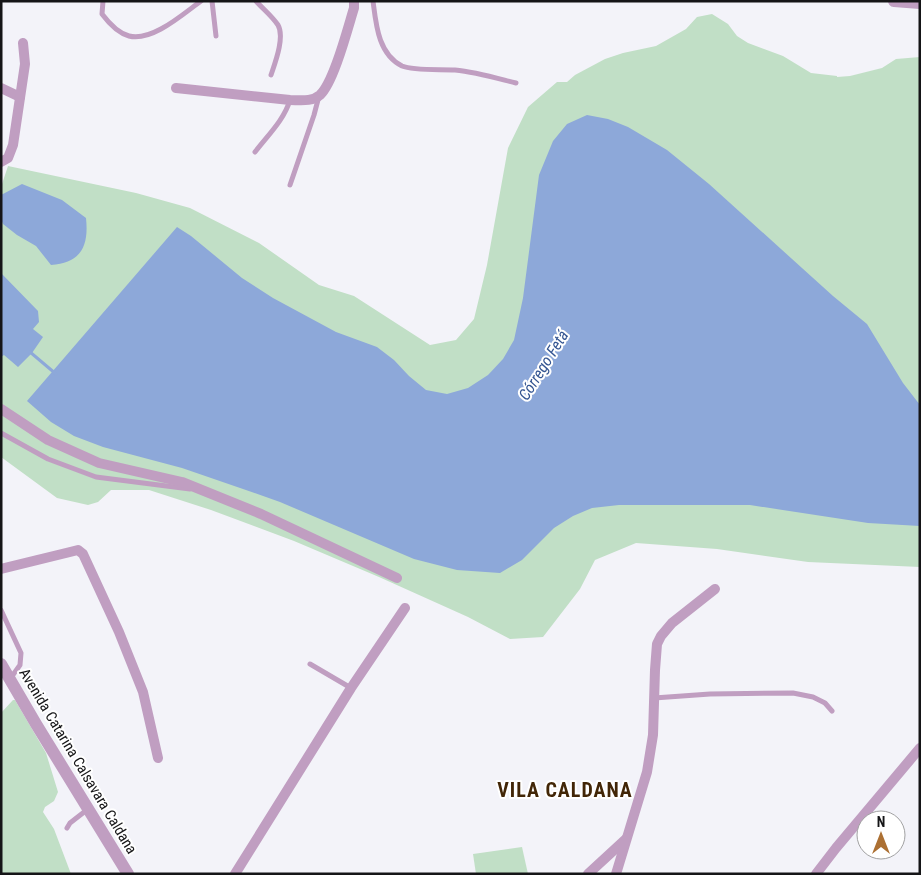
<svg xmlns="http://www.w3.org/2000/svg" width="921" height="875" viewBox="0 0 921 875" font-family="'Roboto Condensed',sans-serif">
<rect width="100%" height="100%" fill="#f3f3f9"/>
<g fill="#c1dfc6">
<polygon points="712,14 728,24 737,36 748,43 783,56 811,73 837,76 837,77 850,76 882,68 896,59 920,57 920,567 808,562 717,549 636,543 595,560 580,589 543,637 510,639 468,617 379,577 294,541 211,510 149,490 111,490 98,502 88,505 57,498 1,457 1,187 8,166 136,193 190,208 259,243 319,285 354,296 430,345 456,340 474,319 487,265 508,148 528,107 557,82 567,82 575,75 605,59 623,53 656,46 686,29 697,17"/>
<polygon points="13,700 15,700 46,753 58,792 54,801 45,807 43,812 54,829 71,874 1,874 1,713"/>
<polygon points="522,847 528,874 476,874 473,854"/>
</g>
<g fill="#8da8d9">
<polygon points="587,115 608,119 628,127 667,150 709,184 833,296 867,324 903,383 920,405 920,526 868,523 750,505 619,505 592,508 573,516 554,528 522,560 500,573 457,570 414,559 280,502 243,489 182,468 103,447 74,436 51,422 27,401 177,227 191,236 242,278 273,298 336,332 377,347 394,360 409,376 426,390 447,394 468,388 488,375 503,359 514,340 523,298 539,175 553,141 567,124"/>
<path d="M22,184l40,16 24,18c3,28 -5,45 -35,47l-15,-19 -19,-11 -14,-11 -2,-5v-24z"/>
<polygon points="1,273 38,311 39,322 33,329 43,337 32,353 18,367 4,355 1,357"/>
</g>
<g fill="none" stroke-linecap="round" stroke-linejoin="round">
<polyline stroke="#8da8d9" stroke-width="3" points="30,352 56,374"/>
<g stroke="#c09ec1" stroke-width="5">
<path d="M103,1l-1,13c6,8 16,19 27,22 23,6 54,-22 72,-35"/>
<polyline points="212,1 216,36"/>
<path d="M256,1c7,8 16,15 22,24 7,12 -3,38 -7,50"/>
<path d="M373,1c3,23 5,53 29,65 12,5 39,3 53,4 21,2 41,8 61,13"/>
<path d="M255,152c13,-17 29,-32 35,-52"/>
<polyline points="290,185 314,115 319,96"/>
<polyline points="1,433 48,459 96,477 190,489"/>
<polyline points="1,610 21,653 20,665 10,679"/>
<polyline points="310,664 351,688"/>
<polyline points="654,698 710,694 793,693 813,697 825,703 832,711"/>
<polyline points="67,828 70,823 88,809"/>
</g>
<g stroke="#c09ec1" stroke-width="10">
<polyline points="1,88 20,97"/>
<path d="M176,88l114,12c10,0 22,2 30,-5 14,-13 28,-68 34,-87v-7"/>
<polyline points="1,162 8,158 13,145 25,64 23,43"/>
<polyline points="1,409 48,440 99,463 182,482 261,514 397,578"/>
<polyline points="1,569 70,552 78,550 83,554 119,632 143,692 158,758"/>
<polyline points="235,874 351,688 405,608"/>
<polyline points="588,874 626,839"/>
<polyline points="616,874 647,772 653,735 655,670 657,644 661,636 672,623 715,589"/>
<polyline points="816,874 836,848 920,748"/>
</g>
<g stroke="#c09ec1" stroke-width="12">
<polyline points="894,1 920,3"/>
<polyline points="1,664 36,724 128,874"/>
</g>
</g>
<g text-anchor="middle" stroke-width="4" stroke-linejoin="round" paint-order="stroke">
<g font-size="15" fill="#151517" stroke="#fff">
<text transform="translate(78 761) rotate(59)" y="5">Avenida Catarina Calsavara Caldana</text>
</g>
<g font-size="16" font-style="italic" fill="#345592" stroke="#fff">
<text transform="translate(543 365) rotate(-58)" y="6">Córrego Fetá</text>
</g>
<g font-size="20" font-weight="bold" letter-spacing="1" fill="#422607" stroke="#fff">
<text x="565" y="797">VILA CALDANA</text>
</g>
</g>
<rect width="921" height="875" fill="none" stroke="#151517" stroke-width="5"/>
<g transform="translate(881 835)"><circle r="24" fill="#ffffff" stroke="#a1a1a2"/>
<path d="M0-4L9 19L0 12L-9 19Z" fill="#ac7033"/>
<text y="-8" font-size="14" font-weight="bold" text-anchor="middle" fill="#151517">N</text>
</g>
</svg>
